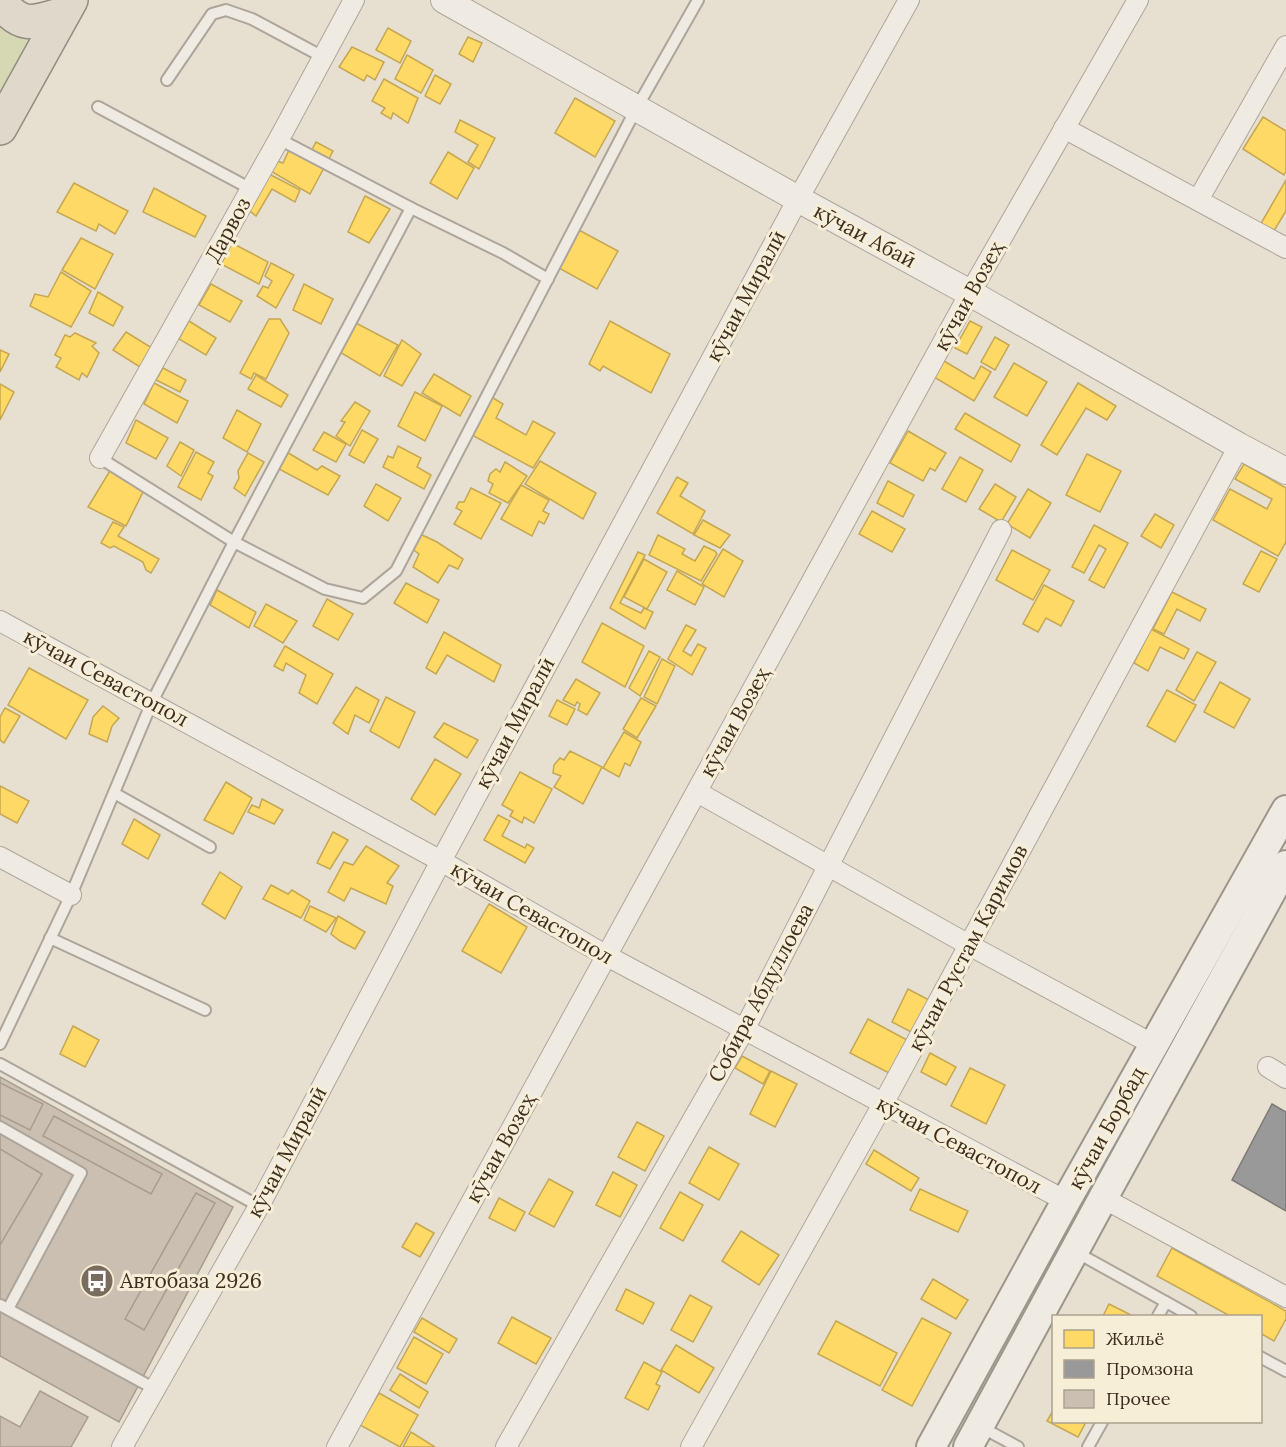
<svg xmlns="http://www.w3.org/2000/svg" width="1286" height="1447" viewBox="0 0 1286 1447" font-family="Lora,serif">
<rect width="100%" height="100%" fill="#e7e0d1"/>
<polygon fill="#d6d7b3" points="0,20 35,36 0,98"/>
<g fill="#ffd966" stroke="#c5a651" stroke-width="1.5">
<polygon points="388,28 411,41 400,63 376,50"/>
<polygon points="468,37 482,43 473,62 459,54"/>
<polygon points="352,47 384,62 375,80 367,75 364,81 339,67"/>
<polygon points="407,55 433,70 421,93 395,79"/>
<polygon points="435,75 451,84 440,104 425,96"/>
<polygon points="384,79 418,98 408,123 393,113 391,119 381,113 385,108 372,101"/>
<polygon points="575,98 615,121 595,157 555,133"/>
<polygon points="1263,117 1286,131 1286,172 1284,175 1243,149"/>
<polygon points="460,120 495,138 479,169 468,162 478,145 455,132"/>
<polygon points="316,142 333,151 310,194 269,170 274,160 283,163 290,148 309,155"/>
<polygon points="448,152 474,168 457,199 430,183"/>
<polygon points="267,173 300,190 295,202 272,189 256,216 245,207"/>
<polygon points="1286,180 1286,211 1272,234 1259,227"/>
<polygon points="74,183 128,211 115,234 99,224 96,231 57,212"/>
<polygon points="154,188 206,216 195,237 143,212"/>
<polygon points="365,196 390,209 369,243 348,232"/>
<polygon points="577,229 618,251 597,289 557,267"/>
<polygon points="81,238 113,254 95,289 62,270"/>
<polygon points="232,243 268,262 259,284 221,264"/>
<polygon points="271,263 294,275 276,308 257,296 263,286 268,288 272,281 265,276"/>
<polygon points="61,272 91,291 71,327 30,306 35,294 48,297"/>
<polygon points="211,284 242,301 230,322 199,305"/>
<polygon points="304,284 333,299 321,324 293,310"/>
<polygon points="98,292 123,307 113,326 89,313"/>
<polygon points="269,319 280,319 289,333 266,379 254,373 251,379 240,373"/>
<polygon points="189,321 216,338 206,355 179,339"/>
<polygon points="610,321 670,354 651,393 603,366 600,371 589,364"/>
<polygon points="970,321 982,327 967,354 955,348"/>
<polygon points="354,322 398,345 380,376 338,351"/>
<polygon points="126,332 152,348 140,367 113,350"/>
<polygon points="75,333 96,343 92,346 99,353 87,377 82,373 79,380 56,367 61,358 55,355 65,335 70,337"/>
<polygon points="995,337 1009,345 995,370 981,362"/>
<polygon points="402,340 421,354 402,386 384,376"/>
<polygon points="0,350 9,354 0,372"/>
<polygon points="944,361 974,379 981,366 991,372 974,401 934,377"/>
<polygon points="1014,363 1047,382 1027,416 994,397"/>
<polygon points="163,368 186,380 180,392 156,380"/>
<polygon points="434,374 471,396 460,416 422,393"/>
<polygon points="256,375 288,395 281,407 248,389"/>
<polygon points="154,383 188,401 177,423 144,404"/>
<polygon points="1078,383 1116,406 1107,420 1086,408 1057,455 1041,445"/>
<polygon points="0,384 14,392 0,420"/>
<polygon points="415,392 442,406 425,441 398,426"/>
<polygon points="490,396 503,404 496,418 526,435 533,421 555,433 533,468 470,434"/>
<polygon points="355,402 370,411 350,446 336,436 345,422 341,421"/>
<polygon points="237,410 261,424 247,452 223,438"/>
<polygon points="965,413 1020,445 1011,462 955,429"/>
<polygon points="136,420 168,438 156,459 126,443"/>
<polygon points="362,430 378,439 364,463 349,455"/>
<polygon points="908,431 946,453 935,471 930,468 923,481 890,463"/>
<polygon points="324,432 346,444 336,462 313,450"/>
<polygon points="180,442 194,450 181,476 167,466"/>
<polygon points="398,446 421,458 417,467 431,475 424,489 383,467 388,456 393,458"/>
<polygon points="285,451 317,470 322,466 340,476 328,495 277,468"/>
<polygon points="196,452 214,462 208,473 213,476 201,500 178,487"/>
<polygon points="248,453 264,462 245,496 234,488 239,478 238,471"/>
<polygon points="1087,454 1121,471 1100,512 1066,495"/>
<polygon points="960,457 983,470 966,502 942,489"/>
<polygon points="540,461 596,493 583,519 525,484"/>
<polygon points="505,462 527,476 508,503 489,493 493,484 488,481 490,474 496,469 500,472"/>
<polygon points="1244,464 1286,488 1286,542 1278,556 1213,520 1230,489 1267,509 1272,499 1235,479"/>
<polygon points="111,469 144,490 126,526 88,507"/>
<polygon points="677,477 688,483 680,496 705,511 693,534 657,513"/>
<polygon points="888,481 914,495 903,517 877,503"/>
<polygon points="376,484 401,498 388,521 364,506"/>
<polygon points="995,484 1016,497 1001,522 979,509"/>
<polygon points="521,485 549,500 543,511 549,514 544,524 539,521 532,536 501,519"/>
<polygon points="471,488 501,503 481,539 454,524 462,511 456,508 459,502 464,502"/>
<polygon points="1028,489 1051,503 1030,538 1007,524"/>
<polygon points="872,511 905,529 892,552 859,534"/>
<polygon points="1155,514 1174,525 1161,548 1141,536"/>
<polygon points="703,520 730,535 720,548 694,535"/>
<polygon points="113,522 124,527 118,536 159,559 151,573 146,570 143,562 114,546 110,548 101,543"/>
<polygon points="1094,525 1128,543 1104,588 1089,580 1106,549 1099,545 1084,573 1072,567"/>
<polygon points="418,533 437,542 463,559 458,569 449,565 438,583 413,567 419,554 411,548"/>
<polygon points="658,535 685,549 682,554 695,561 704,546 715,551 717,554 701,581 649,555"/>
<polygon points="723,549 743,561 724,597 702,584"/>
<polygon points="1012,550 1050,570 1033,600 996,580"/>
<polygon points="1261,551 1277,559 1259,592 1243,584"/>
<polygon points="638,552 645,555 620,603 641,613 644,608 653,612 645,629 610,608"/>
<polygon points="644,559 667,572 647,609 624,597"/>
<polygon points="677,571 704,587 695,605 667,590"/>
<polygon points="406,583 439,600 427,623 394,603"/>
<polygon points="1044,585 1074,601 1061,626 1046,618 1038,632 1023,624"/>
<polygon points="217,590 256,612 249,628 210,605"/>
<polygon points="1172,592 1206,609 1200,621 1177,609 1164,634 1153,629"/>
<polygon points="327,599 353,614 338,640 313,626"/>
<polygon points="266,604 297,621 283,643 254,626"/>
<polygon points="602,623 644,646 625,687 582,662"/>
<polygon points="686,625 696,630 683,651 691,656 698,644 706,648 692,675 668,659"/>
<polygon points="1151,629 1189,649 1184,659 1160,647 1148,671 1134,663"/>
<polygon points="444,632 501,665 494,682 447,655 436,674 426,668"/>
<polygon points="285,646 333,674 317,704 299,693 306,675 286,663 283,671 274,666"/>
<polygon points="649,651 660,657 640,696 629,688"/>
<polygon points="1197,652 1216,662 1194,701 1176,690"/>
<polygon points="662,659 675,666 657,704 644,697"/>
<polygon points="29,668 88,700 66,739 8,705"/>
<polygon points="576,679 600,693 587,715 578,710 580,704 577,702 575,706 563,700"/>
<polygon points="1220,682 1250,699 1234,728 1204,712"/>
<polygon points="356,687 379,700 369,723 355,715 348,734 333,723"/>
<polygon points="1167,690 1196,705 1175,742 1147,726"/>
<polygon points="386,697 415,712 399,748 370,731"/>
<polygon points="641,698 656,706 637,738 623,729"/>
<polygon points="557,700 575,709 567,725 549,716"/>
<polygon points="103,706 119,718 112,726 107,742 89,734 93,717"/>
<polygon points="5,708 20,716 4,743 0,740 0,717"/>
<polygon points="444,723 478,740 467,758 434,737"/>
<polygon points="624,732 641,742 630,766 625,763 619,777 603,768"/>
<polygon points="570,751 602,767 583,804 554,787 561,776 553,773 554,765 560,758 564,760"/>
<polygon points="435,759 461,774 435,815 411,799"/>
<polygon points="520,772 552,789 534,823 524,817 522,823 510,816 513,811 502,805"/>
<polygon points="226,782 252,798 233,834 204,820"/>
<polygon points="0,786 29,801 17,823 0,814"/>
<polygon points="262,799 283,810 274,824 248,812 252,805 259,808"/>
<polygon points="498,815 510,821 502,836 525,848 527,844 534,848 525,863 484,840"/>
<polygon points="134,819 160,835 148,859 122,844"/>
<polygon points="333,832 348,840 330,869 317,863"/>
<polygon points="366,846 399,866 387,883 393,886 386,904 351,888 344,901 328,892 344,862 353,865"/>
<polygon points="220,872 242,887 225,919 202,904"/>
<polygon points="271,885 288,894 292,890 310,901 301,918 263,899"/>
<polygon points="489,904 527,927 501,973 462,951"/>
<polygon points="310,906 336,918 326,932 304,920"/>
<polygon points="338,916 365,932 355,949 340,941 331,934"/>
<polygon points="908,989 929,1000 913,1033 892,1022"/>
<polygon points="868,1019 909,1041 891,1074 850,1053"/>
<polygon points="73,1026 99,1040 85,1067 60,1054"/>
<polygon points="930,1053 956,1067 946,1085 921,1072"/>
<polygon points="742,1056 770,1071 763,1084 735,1068"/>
<polygon points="970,1068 1005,1085 986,1124 951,1106"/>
<polygon points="771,1071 797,1084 775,1127 750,1114"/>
<polygon points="637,1122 664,1136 645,1171 618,1157"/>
<polygon points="709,1147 739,1164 719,1200 689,1183"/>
<polygon points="874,1150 919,1178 911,1191 866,1164"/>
<polygon points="613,1172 637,1185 620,1217 596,1205"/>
<polygon points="549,1179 573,1192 554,1227 529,1214"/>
<polygon points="920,1189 968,1211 958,1232 910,1210"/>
<polygon points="680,1192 703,1205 683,1241 660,1228"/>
<polygon points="499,1198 525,1212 515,1231 489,1218"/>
<polygon points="416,1223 434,1233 420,1257 402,1247"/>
<polygon points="741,1231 779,1255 759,1285 722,1261"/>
<polygon points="1172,1248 1286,1311 1286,1319 1274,1341 1260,1333 1260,1316 1230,1316 1157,1276"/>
<polygon points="933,1279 968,1300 956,1319 921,1299"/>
<polygon points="626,1289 654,1303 643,1324 616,1310"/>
<polygon points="690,1295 712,1307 693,1342 671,1330"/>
<polygon points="1109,1304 1133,1316 1103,1316"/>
<polygon points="512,1317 551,1338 536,1364 498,1343"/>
<polygon points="422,1318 457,1339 449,1353 414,1332"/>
<polygon points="922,1318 951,1333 912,1406 882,1390"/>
<polygon points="836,1321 897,1353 880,1386 818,1354"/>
<polygon points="414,1337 443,1354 426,1384 397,1368"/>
<polygon points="676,1345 714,1368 699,1393 661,1370"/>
<polygon points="644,1362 662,1372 656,1384 660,1386 648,1410 625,1398"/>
<polygon points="400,1374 428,1392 419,1408 390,1390"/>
<polygon points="379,1393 418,1415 400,1447 360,1425"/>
<polygon points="1054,1409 1054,1422 1086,1422 1078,1437 1047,1421"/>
<polygon points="411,1432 435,1447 403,1447"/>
</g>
<polygon fill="#999" stroke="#7d7975" stroke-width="1.5" points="1272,1104 1286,1112 1286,1211 1232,1180"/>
<g fill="#cbbfb2" stroke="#a89c90" stroke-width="1.5">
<polygon points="0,1077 233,1207 119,1422 0,1356"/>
<polygon points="0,1083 43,1104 30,1130 0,1115"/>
<polygon points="54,1116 162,1174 151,1194 43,1136"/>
<polygon points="0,1149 42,1174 0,1245"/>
<polygon points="196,1193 215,1203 144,1330 125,1319"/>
<polygon points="40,1391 88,1417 71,1447 0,1447 0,1416 20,1427"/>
</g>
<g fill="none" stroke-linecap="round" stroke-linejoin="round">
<g stroke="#ada599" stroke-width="14">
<g id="service">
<polyline points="167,80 212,14 226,10 252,19 323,57"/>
<polyline points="98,107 251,189"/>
<polyline points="279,139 411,208 503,253 548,279"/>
<polyline points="100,458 234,542 325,589 363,598 396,571 636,109 698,0"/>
<polyline points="114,793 210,847"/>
<polyline points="50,938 205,1010"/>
<polyline points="0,1044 71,895 152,702 234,542 411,208"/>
<polyline points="0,1064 259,1206"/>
<polyline points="0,1127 81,1173 8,1309"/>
<polyline points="1074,1251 1166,1302"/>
<polyline points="0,1305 155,1389"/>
<polyline points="1158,1316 1166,1302 1191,1316"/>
<polyline points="1260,1357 1286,1371"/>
<polyline points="981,1427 1018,1447"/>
<polyline points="1088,1447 1102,1422"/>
</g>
</g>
<g stroke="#ada599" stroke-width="22">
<g id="minor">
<polyline points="1064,128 1286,248"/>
<polyline points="1198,200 1286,46"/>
<polyline points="100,458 279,139 354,0"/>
<polyline points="0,621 441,861 607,956 1066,1201"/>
<polyline points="697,792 969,945 1154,1045"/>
<polyline points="0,857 71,895"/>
<polyline points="1268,1067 1286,1078"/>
<polyline points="1103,1198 1286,1297"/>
<polyline points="122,1447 259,1206 441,861 798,199 909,0"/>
<polyline points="337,1447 970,293 1138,0"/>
<polyline points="506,1447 744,1030 1001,530"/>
<polyline points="691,1447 883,1104 1239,446"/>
</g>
</g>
<g stroke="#ada599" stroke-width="28">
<polyline id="tertiary" points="444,0 798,199 970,293 1239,446 1286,471"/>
</g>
<g stroke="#9c958a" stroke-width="32">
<g id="secondary">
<polyline points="931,1447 1066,1201 1286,810"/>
<polyline points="968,1447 1103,1198 1286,865"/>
</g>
</g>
<g stroke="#928b80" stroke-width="36">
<g id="trunk">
<path d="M0,1c21,28 33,22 63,13"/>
<polyline points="0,128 71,0"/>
</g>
</g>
<use href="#service" stroke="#efebe3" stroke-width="10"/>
<use href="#minor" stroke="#efebe3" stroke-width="20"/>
<use href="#tertiary" stroke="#efebe3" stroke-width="26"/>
<use href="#secondary" stroke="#efebe3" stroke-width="28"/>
<use href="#trunk" stroke="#e0d9cb" stroke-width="33"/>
</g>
<defs>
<g id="bus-disc" transform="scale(1.725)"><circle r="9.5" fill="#786c5e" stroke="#f7eed8"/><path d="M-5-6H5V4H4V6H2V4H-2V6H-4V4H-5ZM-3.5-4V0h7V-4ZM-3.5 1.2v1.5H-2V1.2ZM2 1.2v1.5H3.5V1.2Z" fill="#fff"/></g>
</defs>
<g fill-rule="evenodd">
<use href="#bus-disc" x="97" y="1281"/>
</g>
<g text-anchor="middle" stroke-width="6" stroke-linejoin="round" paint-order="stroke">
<g font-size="21" fill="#3d2e20" stroke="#f7eed8">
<text transform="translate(228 230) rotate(-61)" y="7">Дарвоз</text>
<text transform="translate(865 236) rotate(28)" y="7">кӯчаи Абаӣ</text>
<text transform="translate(746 296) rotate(-62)" y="7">кӯчаи Миралӣ</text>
<text transform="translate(969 296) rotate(-61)" y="7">кӯчаи Возеҳ</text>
<text transform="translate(106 678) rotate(28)" y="7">кӯчаи Севастопол</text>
<text transform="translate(735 722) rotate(-61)" y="7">кӯчаи Возеҳ</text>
<text transform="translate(515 723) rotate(-62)" y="7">кӯчаи Миралӣ</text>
<text transform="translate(532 913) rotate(30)" y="7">кӯчаи Севастопол</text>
<text transform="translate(968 948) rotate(-62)" y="7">кӯчаи Рустам Каримов</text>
<text transform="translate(761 993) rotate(-62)" y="7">Собира Абдуллоева</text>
<text transform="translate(1107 1128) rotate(-61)" y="7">кӯчаи Борбад</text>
<text transform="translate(959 1145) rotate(28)" y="7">кӯчаи Севастопол</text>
<text transform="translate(501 1148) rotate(-61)" y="7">кӯчаи Возеҳ</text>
<text transform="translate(287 1152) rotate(-62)" y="7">кӯчаи Миралӣ</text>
</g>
<g font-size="21" fill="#3d2e20" stroke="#f7eed8" text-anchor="start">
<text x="120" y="1288">Автобаза 2926</text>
</g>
</g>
<rect x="1052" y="1315" width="210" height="108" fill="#f7eed8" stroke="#ada18e" stroke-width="1.5"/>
<rect x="1064" y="1330" width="30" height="18" fill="#ffd966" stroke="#ada18e" stroke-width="1.5"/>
<text x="1106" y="1345" font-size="18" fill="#3d2e20">Жильё</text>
<rect x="1064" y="1360" width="30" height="18" fill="#999999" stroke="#ada18e" stroke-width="1.5"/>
<text x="1106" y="1375" font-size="18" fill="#3d2e20">Промзона</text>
<rect x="1064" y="1390" width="30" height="18" fill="#cbbfb2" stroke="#ada18e" stroke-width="1.5"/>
<text x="1106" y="1405" font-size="18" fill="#3d2e20">Прочее</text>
</svg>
